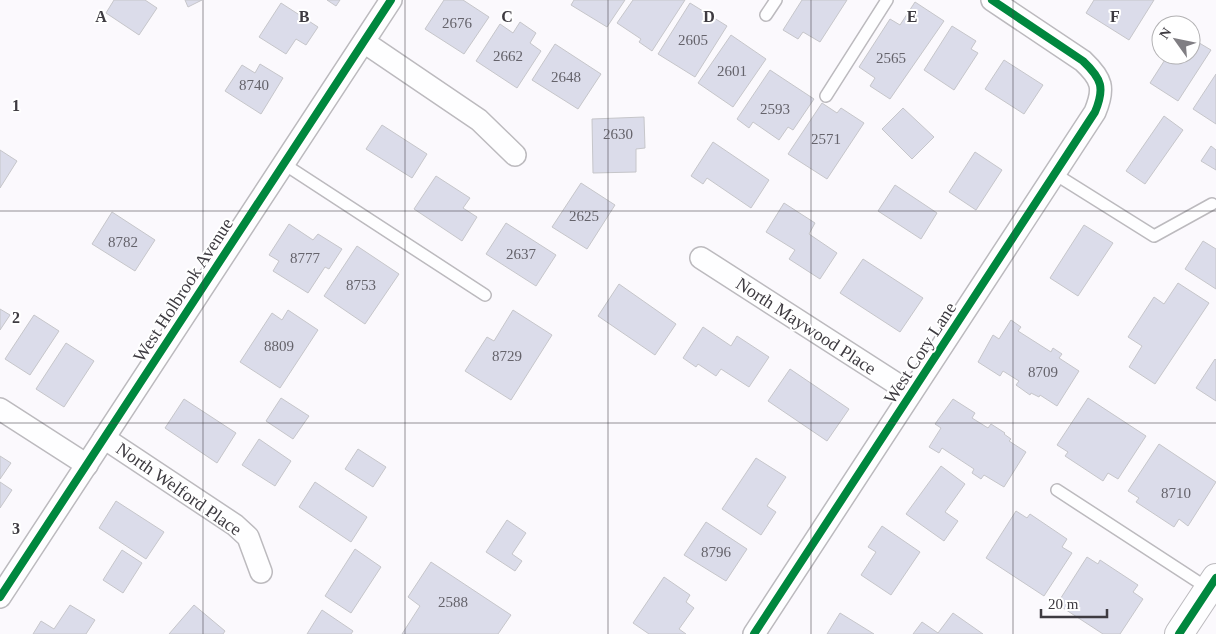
<svg xmlns="http://www.w3.org/2000/svg" width="1216" height="634" viewBox="0 0 1216 634" font-family="Georgia,serif">
<rect width="100%" height="100%" fill="#fbf9fd"/>
<g fill="#dbdcea" stroke="#c6c6ca">
<polygon points="114,0 145,0 157,8 139,35 106,13"/>
<polygon points="185,0 202,0 188,7"/>
<polygon points="327,0 340,0 336,6"/>
<polygon points="444,0 463,0 489,17 464,54 425,29"/>
<polygon points="574,0 625,0 607,27 571,5"/>
<polygon points="633,0 685,0 652,51 639,42 641,39 617,23"/>
<polygon points="802,0 847,0 820,42 803,32 798,39 783,30"/>
<polygon points="1094,0 1154,0 1129,40 1086,13"/>
<polygon points="915,2 944,21 890,99 870,86 875,78 859,67 890,19 900,25"/>
<polygon points="281,3 318,27 306,45 296,39 286,54 259,37"/>
<polygon points="690,3 727,26 695,77 658,54"/>
<polygon points="520,22 536,33 530,43 541,51 517,88 476,61 500,24 513,33"/>
<polygon points="952,26 976,41 971,49 978,53 954,90 924,70"/>
<polygon points="731,35 766,59 733,107 698,83"/>
<polygon points="1191,38 1211,50 1178,101 1150,83 1168,55 1191,55"/>
<polygon points="555,44 601,74 578,109 532,80"/>
<polygon points="1004,60 1043,85 1024,114 985,89"/>
<polygon points="260,64 283,78 261,114 225,91 242,65 255,73"/>
<polygon points="770,70 814,99 793,130 788,127 779,140 753,122 749,128 737,119"/>
<polygon points="1216,74 1216,124 1193,109"/>
<polygon points="822,103 837,113 841,108 864,123 827,179 788,154"/>
<polygon points="903,108 934,137 912,159 882,129"/>
<polygon points="1164,116 1183,130 1145,184 1126,171"/>
<polygon points="644,117 645,148 636,149 636,172 593,173 592,119"/>
<polygon points="382,125 427,154 412,178 366,149"/>
<polygon points="713,142 769,180 751,208 707,178 703,184 691,176"/>
<polygon points="1211,146 1216,150 1216,170 1201,161"/>
<polygon points="0,150 17,161 0,188"/>
<polygon points="975,152 1002,170 976,210 949,192"/>
<polygon points="436,176 470,198 463,208 477,217 462,241 414,209"/>
<polygon points="581,183 615,205 587,249 552,227"/>
<polygon points="895,185 937,213 921,239 878,211"/>
<polygon points="784,203 815,223 809,234 837,253 820,279 789,259 795,250 766,232"/>
<polygon points="112,212 155,240 135,271 92,244"/>
<polygon points="506,223 556,255 536,286 486,254"/>
<polygon points="289,224 313,240 318,234 342,249 329,269 325,267 308,293 273,271 279,261 269,255"/>
<polygon points="1084,225 1113,243 1078,296 1050,278"/>
<polygon points="1203,241 1216,249 1216,289 1185,269"/>
<polygon points="357,246 399,274 365,324 324,296"/>
<polygon points="863,259 923,298 900,332 840,293"/>
<polygon points="1178,283 1209,303 1155,384 1129,367 1142,346 1128,337 1154,297 1164,304"/>
<polygon points="619,284 676,324 655,355 598,316"/>
<polygon points="0,309 10,315 0,330"/>
<polygon points="288,310 318,330 280,388 240,362 272,313 282,320"/>
<polygon points="513,310 552,335 511,400 465,371 487,337 494,341"/>
<polygon points="34,315 59,331 30,375 5,359"/>
<polygon points="1011,320 1021,327 1018,331 1051,352 1053,348 1062,354 1059,358 1079,371 1057,406 1040,395 1039,397 1031,393 1030,395 1016,385 1019,381 1003,371 1000,376 978,362 993,335 999,339"/>
<polygon points="703,327 731,346 737,336 769,357 749,387 721,369 716,376 698,364 696,367 683,358"/>
<polygon points="66,343 94,361 64,407 36,389"/>
<polygon points="1215,359 1216,360 1216,401 1196,388"/>
<polygon points="790,369 849,409 827,441 768,401"/>
<polygon points="281,398 309,416 293,439 266,421"/>
<polygon points="1088,398 1146,436 1118,479 1108,473 1103,481 1065,456 1068,452 1057,445"/>
<polygon points="184,399 236,433 217,463 165,428"/>
<polygon points="953,399 975,413 972,418 988,428 991,424 1005,433 1004,434 1011,439 1009,441 1026,452 1004,487 984,475 981,479 972,473 974,469 942,448 939,453 929,447 941,428 935,424"/>
<polygon points="259,439 291,461 275,486 242,465"/>
<polygon points="1159,444 1216,482 1188,526 1179,519 1174,527 1136,502 1139,498 1128,491"/>
<polygon points="358,449 386,467 373,487 345,469"/>
<polygon points="0,456 11,463 0,479"/>
<polygon points="756,458 786,477 767,506 776,512 761,535 722,509"/>
<polygon points="941,466 965,484 945,512 958,521 944,541 906,514"/>
<polygon points="0,482 12,490 0,508"/>
<polygon points="315,482 367,517 351,542 299,507"/>
<polygon points="116,501 164,532 146,559 99,528"/>
<polygon points="1016,511 1027,518 1030,514 1067,539 1062,547 1072,553 1044,596 986,558"/>
<polygon points="507,520 526,533 512,554 522,561 515,571 486,552"/>
<polygon points="706,522 747,549 726,581 684,555"/>
<polygon points="882,526 920,552 891,595 861,575 876,552 868,547"/>
<polygon points="355,549 381,567 351,613 325,596"/>
<polygon points="122,550 142,563 123,593 103,580"/>
<polygon points="1087,557 1098,564 1100,560 1138,585 1133,592 1143,599 1120,634 1103,634 1057,604"/>
<polygon points="431,562 511,615 498,634 402,634 420,606 408,597"/>
<polygon points="664,577 690,595 686,602 694,608 679,629 686,634 649,634 633,623"/>
<polygon points="70,605 95,620 86,634 33,634 41,621 54,629"/>
<polygon points="194,605 225,631 223,634 169,634"/>
<polygon points="322,610 353,631 351,634 307,634"/>
<polygon points="840,613 874,634 827,634"/>
<polygon points="953,613 983,634 913,634 922,622 938,633"/>
</g>
<g fill="none" stroke-linecap="round" stroke-linejoin="round">
<g stroke="#bcbabe" stroke-width="14">
<g id="lane">
<polyline points="766,15 776,0"/>
<polyline points="826,96 887,0"/>
<polyline points="284,164 485,295"/>
<polyline points="1055,174 1154,236 1212,204"/>
<polyline points="1057,490 1209,589"/>
</g>
</g>
<g stroke="#bcbabe" stroke-width="24">
<g id="street">
<polyline points="364,42 479,120 515,155"/>
<polyline points="701,258 911,393"/>
<polyline points="0,409 87,465"/>
<polyline points="104,438 235,525 248,537 261,572"/>
<polyline points="0,597 391,0"/>
<path d="M754,634l341,-522c10,-24 7,-33 -12,-51l-91,-61"/>
</g>
</g>
<g stroke="#bcbabe" stroke-width="30">
<polyline id="secondary" points="1179,634 1216,578"/>
</g>
<use href="#lane" stroke="#fefeff" stroke-width="11"/>
<use href="#street" stroke="#fefeff" stroke-width="21"/>
<use href="#secondary" stroke="#fefeff" stroke-width="28"/>
<g stroke="#fff" stroke-width="11">
<g id="cycleway">
<polyline points="0,597 391,0"/>
<path d="M754,634l341,-522c10,-24 7,-33 -12,-51l-91,-61"/>
<polyline points="1179,634 1216,578"/>
</g>
</g>
<use href="#cycleway" stroke="#00873e" stroke-width="8"/>
</g>
<path fill="none" stroke="#3e3b41" stroke-width="1" stroke-opacity="0.55" d="M203,0v634M405,0v634M608,0v634M811,0v634M1013,0v634M0,211h1216M0,423h1216"/>
<g text-anchor="middle" stroke-width="4" stroke-linejoin="round" paint-order="stroke">
<g font-size="15" fill="#65636b">
<text x="457" y="28">2676</text>
<text x="693" y="45">2605</text>
<text x="508" y="61">2662</text>
<text x="891" y="63">2565</text>
<text x="732" y="76">2601</text>
<text x="566" y="82">2648</text>
<text x="254" y="90">8740</text>
<text x="775" y="114">2593</text>
<text x="618" y="139">2630</text>
<text x="826" y="144">2571</text>
<text x="584" y="221">2625</text>
<text x="123" y="247">8782</text>
<text x="521" y="259">2637</text>
<text x="305" y="263">8777</text>
<text x="361" y="290">8753</text>
<text x="279" y="351">8809</text>
<text x="507" y="361">8729</text>
<text x="1043" y="377">8709</text>
<text x="1176" y="498">8710</text>
<text x="716" y="557">8796</text>
<text x="453" y="607">2588</text>
</g>
<g font-size="18" fill="#3e3b41" stroke="#fff">
<text transform="translate(183 290) rotate(-57)" y="6">West Holbrook Avenue</text>
<text transform="translate(806 326) rotate(33)" y="6">North Maywood Place</text>
<text transform="translate(920 353) rotate(-57)" y="6">West Cory Lane</text>
<text transform="translate(179 489) rotate(35)" y="6">North Welford Place</text>
</g>
</g>
<g font-size="16" text-anchor="middle" font-weight="bold" fill="#3e3b41" stroke="#fff" stroke-width="4" stroke-linejoin="round" paint-order="stroke">
<text x="101" y="22">A</text>
<text x="304" y="22">B</text>
<text x="507" y="22">C</text>
<text x="709" y="22">D</text>
<text x="912" y="22">E</text>
<text x="1115" y="22">F</text>
<text x="16" y="111">1</text>
<text x="16" y="323">2</text>
<text x="16" y="534">3</text>
</g>
<g transform="translate(1176 40) rotate(303)"><circle r="24" fill="#ffffff" stroke="#b2b1b3"/>
<path d="M0-4L9 19L0 12L-9 19Z" fill="#807e83"/>
<text y="-8" font-size="14" font-weight="bold" text-anchor="middle" fill="#3e3b41">N</text>
</g>
<path d="M1041 609v8h66v-8" fill="none" stroke="#3e3b41" stroke-width="2.5"/>
<text x="1048" y="609" font-size="15" fill="#3e3b41" stroke="#ffffff" stroke-width="4" paint-order="stroke">20 m</text>
</svg>
